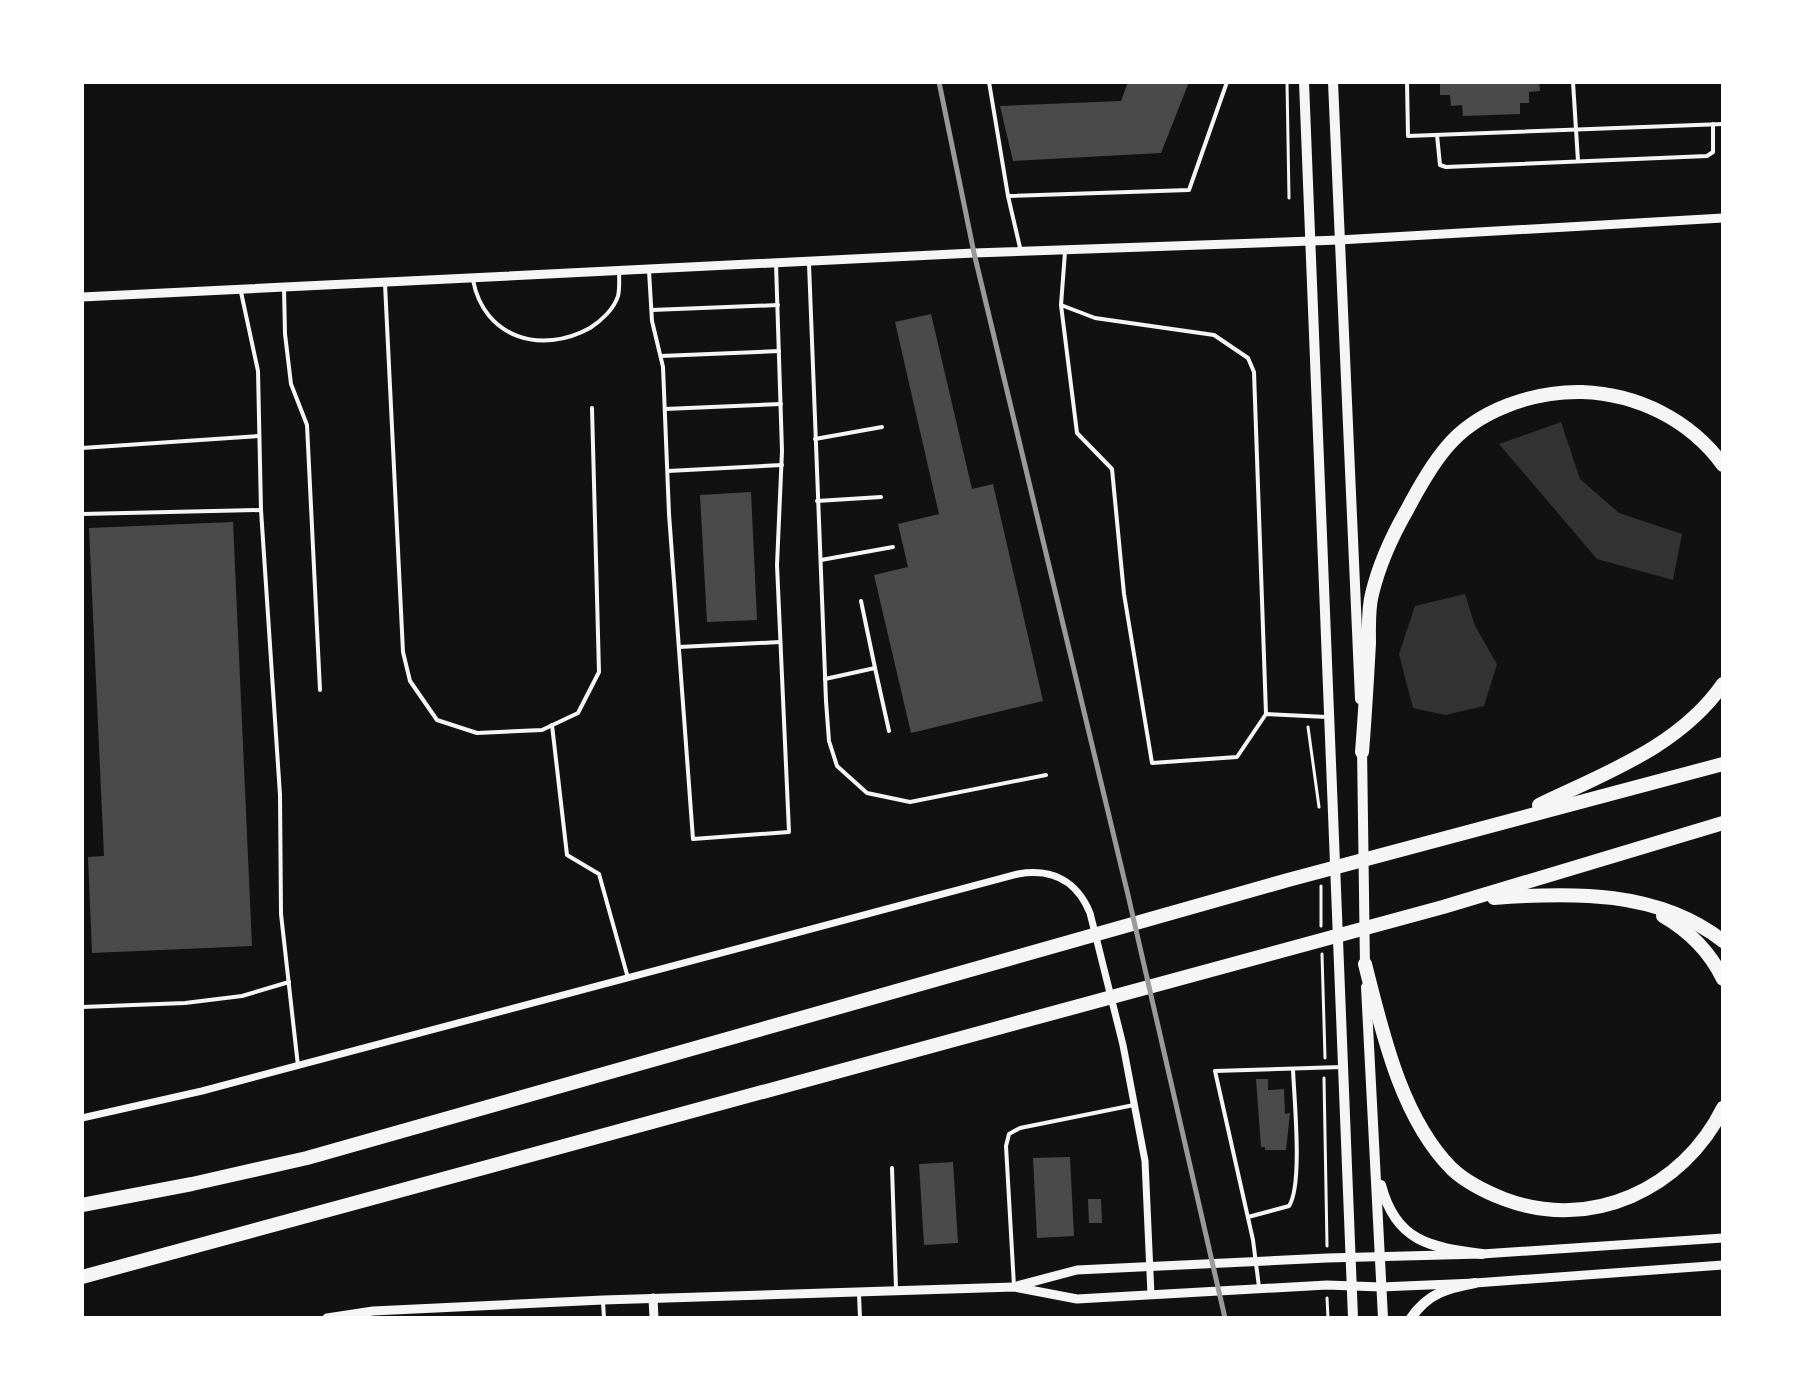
<svg xmlns="http://www.w3.org/2000/svg" width="1805" height="1400" viewBox="0 0 1805 1400" font-family="'Alegreya Sans',sans-serif">
<rect width="100%" height="100%" fill="#111"/>
<g fill="#333">
<polygon points="1561,422 1580,479 1619,513 1682,534 1673,580 1597,559 1499,444"/>
<polygon points="1465,594 1475,626 1497,664 1484,706 1445,715 1413,708 1399,654 1415,606"/>
</g>
<g fill="#4a4a4a">
<polygon points="1128,82 1189,82 1161,153 1013,161 1000,106 1121,101"/>
<polygon points="1440,82 1539,82 1540,91 1529,92 1529,103 1520,103 1520,114 1463,116 1462,105 1451,106 1450,95 1440,95"/>
<polygon points="931,314 972,489 993,484 1043,701 911,733 874,575 908,567 898,524 939,514 895,322"/>
<polygon points="751,492 757,620 707,622 700,495"/>
<polygon points="233,522 252,946 92,953 88,857 104,856 89,528"/>
<polygon points="1256,1079 1268,1079 1268,1090 1284,1089 1285,1114 1290,1113 1286,1150 1265,1150 1265,1147 1261,1147"/>
<polygon points="1070,1157 1074,1236 1037,1238 1033,1158"/>
<polygon points="953,1162 958,1243 924,1245 919,1164"/>
<polygon points="1088,1199 1101,1199 1102,1223 1089,1223"/>
</g>
<g fill="none" stroke-linecap="round" stroke-linejoin="round">
<g stroke="#f5f5f5" stroke-width="3">
<polyline points="1287,82 1289,198"/>
<polyline points="1308,727 1319,807"/>
<polyline points="1321,886 1321,926"/>
<polyline points="1322,954 1325,1058"/>
<polyline points="1324,1078 1327,1246"/>
<polyline points="1327,1298 1328,1318"/>
</g>
<g stroke="#f5f5f5" stroke-width="4">
<polyline points="989,82 1008,196 1021,252"/>
<polyline points="1407,82 1408,136 1723,124"/>
<polyline points="1573,82 1578,161"/>
<polyline points="1437,135 1440,165 1446,167 1707,156 1713,152 1713,124"/>
<polyline points="1008,196 1189,190 1227,82"/>
<polyline points="1065,252 1061,305 1077,433 1112,469 1124,594 1152,763 1237,757 1266,714 1327,717"/>
<polyline points="809,264 826,701 829,741 837,766 867,793 910,802 1046,775"/>
<polyline points="649,271 652,321 663,367 669,514 693,839 789,832 777,565 782,451 776,264"/>
<path d="M473,280c11,58 68,75 117,48 11,-7 24,-19 28,-32 2,-8 1,-18 1,-25"/>
<polyline points="385,284 403,652 410,681 437,720 477,733 542,730 578,713 599,672 592,408"/>
<polyline points="284,289 285,334 291,384 307,425 320,690"/>
<polyline points="241,292 258,371 261,510 280,795 281,914 298,1066"/>
<polyline points="1061,305 1095,318 1214,335 1248,358 1254,372 1266,714"/>
<polyline points="652,310 778,305"/>
<polyline points="661,356 779,351"/>
<polyline points="665,409 781,404"/>
<polyline points="815,439 882,427"/>
<polyline points="82,448 259,436"/>
<polyline points="668,471 782,465"/>
<polyline points="817,501 881,497"/>
<polyline points="82,514 261,510"/>
<polyline points="821,560 893,547"/>
<polyline points="861,601 875,668"/>
<polyline points="679,647 780,642"/>
<polyline points="825,679 875,668 889,731"/>
<polyline points="552,725 567,855 599,874 628,978"/>
<polyline points="82,1007 185,1003 242,996 289,982"/>
<polyline points="892,1168 896,1288"/>
<path d="M1248,1217l41,-11c14,-21 5,-108 4,-137"/>
<polyline points="1014,1286 1006,1146 1009,1134 1020,1128 1134,1105"/>
<polyline points="1259,1287 1253,1240 1215,1071 1342,1067"/>
<polyline points="859,1294 860,1318"/>
<polyline points="603,1302 604,1318"/>
</g>
<path stroke="#f5f5f5" stroke-width="7" d="M82,1118l120,-27 816,-217c34,-6 59,7 72,39l33,132 22,116 6,134"/>
<g stroke="#f5f5f5" stroke-width="9">
<polyline points="82,297 974,253 1339,240 1723,218"/>
<polyline points="1017,1286 1077,1270 1327,1258 1482,1254 1723,1238"/>
<polyline points="653,1298 654,1318"/>
<polyline points="327,1318 373,1311 603,1300 1014,1287 1077,1299 1327,1285 1381,1287 1475,1283 1723,1265"/>
</g>
<g stroke="#f5f5f5" stroke-width="10">
<polyline points="1304,82 1353,1318"/>
<polyline points="1333,82 1360,699"/>
<polyline points="1362,747 1365,967"/>
<polyline points="1366,987 1383,1318"/>
<path d="M1381,1185c15,57 49,62 101,69"/>
<path d="M1411,1318c17,-25 37,-30 64,-35"/>
</g>
<g stroke="#f5f5f5" stroke-width="14">
<path d="M1362,752c3,-36 5,-73 7,-109 0,-16 -1,-34 3,-49 7,-29 20,-58 35,-84 11,-21 23,-43 39,-62 31,-38 88,-57 136,-56 56,2 108,28 141,73"/>
<path d="M1539,805c66,-32 140,-58 184,-121"/>
<path d="M1494,898c78,-6 164,-8 229,43"/>
<path d="M1663,916c26,15 47,36 60,63"/>
<path d="M1365,964c17,67 36,154 87,205 14,13 34,23 52,30 87,33 179,-10 219,-91"/>
<polyline points="82,1205 192,1184 307,1158 1288,880 1723,764"/>
<polyline points="82,1277 1443,907 1723,823"/>
</g>
<polyline stroke="#9a9a9a" stroke-width="5" points="939,82 974,253 1128,895 1225,1318"/>
</g>
<rect width="1805" height="1400" fill="none" stroke="#ffffff" stroke-width="168"/>
</svg>
